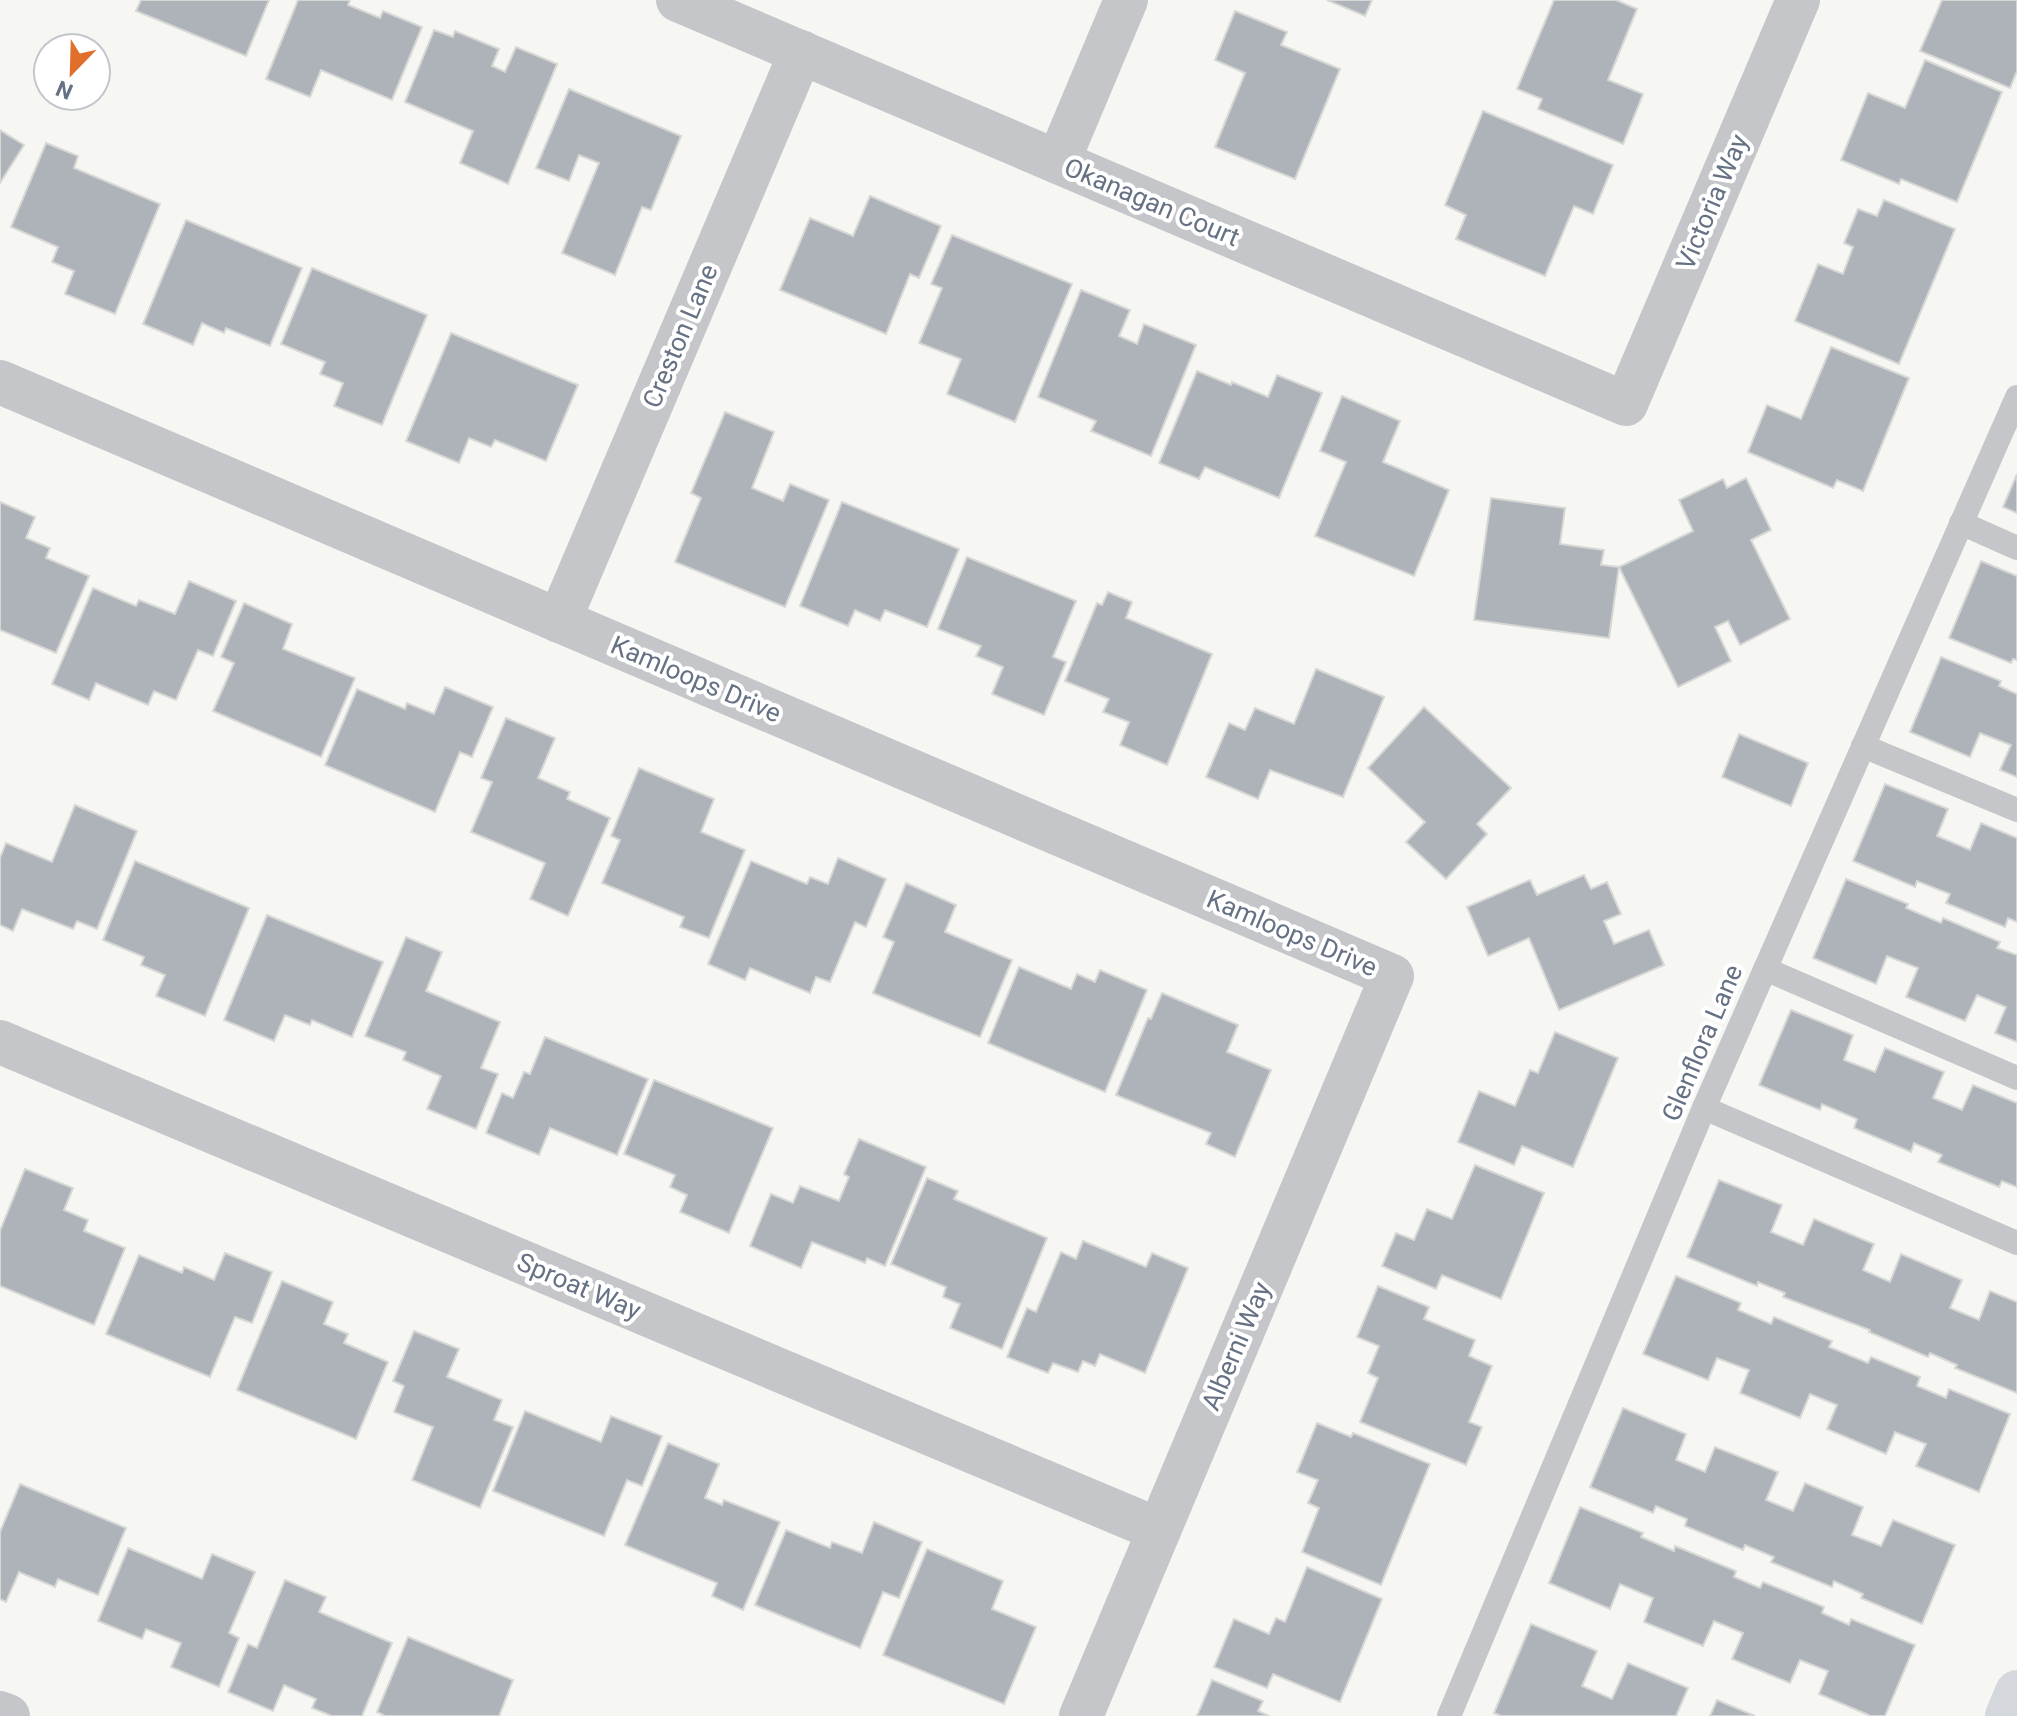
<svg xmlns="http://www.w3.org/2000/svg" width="2017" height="1716" viewBox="0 0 2017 1716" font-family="Roboto,sans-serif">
<rect width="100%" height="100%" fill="#f6f6f3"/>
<g fill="#adb3b9" stroke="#d7d8d5" stroke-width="2">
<polygon points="141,0 269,0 246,56 136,11"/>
<polygon points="298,0 350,0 348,5 380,18 383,11 422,27 392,100 321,70 310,97 266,79"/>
<polygon points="1327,0 1372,0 1365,16"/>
<polygon points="1554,0 1616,0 1637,9 1608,80 1643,94 1623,144 1538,109 1542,99 1517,89"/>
<polygon points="1942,0 2017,0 2017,71 2010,88 1920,51"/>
<polygon points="1235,11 1287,32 1281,45 1340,69 1295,179 1215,147 1245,73 1215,60"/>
<polygon points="434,30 453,37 455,31 499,49 492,66 505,72 516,47 557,64 508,184 460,163 473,131 405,102"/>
<polygon points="1925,60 2002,92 1957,202 1901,179 1899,184 1841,160 1868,93 1905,108"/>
<polygon points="569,89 681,136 651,210 642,207 615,275 562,253 599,163 579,155 569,181 536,168"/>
<polygon points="1483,111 1613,165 1593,214 1574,206 1545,276 1456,239 1466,215 1445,205"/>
<polygon points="0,130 24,145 0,183"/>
<polygon points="46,143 78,156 74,168 160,204 115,314 65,294 74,271 52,262 58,247 11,227"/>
<polygon points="870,196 941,226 919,278 910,274 886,334 780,290 810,218 853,236"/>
<polygon points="1884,200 1955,229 1899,364 1795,321 1818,264 1843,274 1853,247 1844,243 1858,209 1877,216"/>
<polygon points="186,220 302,268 270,346 226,328 224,333 202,323 193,345 143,324"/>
<polygon points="952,235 1072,284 1015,422 947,394 961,359 919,343 942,288 931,284"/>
<polygon points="312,268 427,315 382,425 334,406 343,383 320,374 325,362 281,344"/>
<polygon points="1081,290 1130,310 1119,336 1137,344 1144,324 1196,345 1151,456 1091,431 1096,421 1038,397"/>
<polygon points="451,333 578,385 546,461 495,440 491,447 469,438 459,463 406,441"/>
<polygon points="1831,347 1909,378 1863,491 1837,480 1833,488 1748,452 1767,405 1801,419"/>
<polygon points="1197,371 1231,385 1232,382 1268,397 1277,375 1322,393 1279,498 1205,467 1199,479 1159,463"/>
<polygon points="1342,396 1400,421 1383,462 1449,490 1414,576 1315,536 1346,462 1320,451"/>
<polygon points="725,412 774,432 752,488 783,501 790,484 829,500 785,607 675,562 701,498 691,493"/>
<polygon points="2017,474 2017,513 2003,507"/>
<polygon points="1746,478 1771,530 1751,540 1790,619 1740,645 1728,621 1715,627 1731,661 1678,687 1619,567 1693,531 1679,500 1723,479 1727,488"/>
<polygon points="1491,498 1565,508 1560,544 1604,550 1601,565 1619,567 1609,638 1474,620"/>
<polygon points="0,502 35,517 26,538 50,548 46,558 89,576 56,653 0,630"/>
<polygon points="842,502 959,549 927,627 885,610 880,621 855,610 848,626 800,606"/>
<polygon points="967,557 1076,601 1053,657 1066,662 1044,715 992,694 1003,667 976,656 981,646 938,629"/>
<polygon points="1981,561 2017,576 2017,660 2013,659 2011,663 1949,638"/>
<polygon points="189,581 236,601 213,656 198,650 176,700 154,691 148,705 96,683 89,700 52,684 93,588 136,606 139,600 175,614"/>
<polygon points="1108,592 1132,602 1126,618 1212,654 1167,765 1120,745 1129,722 1103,712 1109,699 1065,681 1097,603 1102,605"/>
<polygon points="244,603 292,624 283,649 355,678 321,757 213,711 234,663 221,657"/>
<polygon points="1941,657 2001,681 1999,686 2017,694 2017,777 2000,770 2011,745 1980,733 1970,757 1910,732"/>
<polygon points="1316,669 1384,697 1343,797 1270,770 1258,799 1206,777 1229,723 1245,730 1255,708 1294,724"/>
<polygon points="445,687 493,707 472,757 460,752 435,812 325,765 357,689 405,709 407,703 434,714"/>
<polygon points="1424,707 1511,788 1477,824 1487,834 1446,879 1406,842 1425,822 1368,768"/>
<polygon points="506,718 555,738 538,778 570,792 567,799 610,818 568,916 530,899 545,863 471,832 492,782 481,778"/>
<polygon points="1739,734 1808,763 1791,806 1722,777"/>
<polygon points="639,768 714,799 701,832 745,850 709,938 680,927 684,917 602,883 620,840 611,836"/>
<polygon points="1885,784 1948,809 1937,836 1970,850 1981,823 2017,838 2017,922 2008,918 2005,927 1946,903 1950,894 1917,881 1915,887 1853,861"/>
<polygon points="75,805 137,831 97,929 77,921 73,929 22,909 13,931 0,925 0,858 6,843 52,862"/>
<polygon points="838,858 886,879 866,927 855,922 830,982 816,977 810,993 750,968 745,980 708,964 751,861 807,884 810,877 828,884"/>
<polygon points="135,861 249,908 205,1016 156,996 165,975 141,965 144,957 103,940"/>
<polygon points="1584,875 1591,889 1607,882 1621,914 1604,921 1614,944 1649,930 1664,965 1559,1010 1529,938 1488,956 1467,907 1530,880 1537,895"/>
<polygon points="1846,879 1908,904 1906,908 1941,923 1943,918 2000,942 1997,948 2017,955 2017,1042 1995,1033 2006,1007 1977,995 1965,1021 1906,997 1918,968 1887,956 1876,984 1813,958"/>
<polygon points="906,883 956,905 945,932 1012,960 980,1037 873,993 894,942 883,937"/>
<polygon points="267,915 383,962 352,1037 312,1020 310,1025 285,1015 274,1041 224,1020"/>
<polygon points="406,937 442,952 426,991 500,1022 481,1068 498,1074 476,1129 427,1109 441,1076 403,1060 406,1052 365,1036"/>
<polygon points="1019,967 1071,989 1077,974 1095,982 1100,970 1147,990 1105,1092 988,1043"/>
<polygon points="1162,993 1238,1025 1227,1052 1271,1070 1235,1157 1206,1144 1211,1133 1116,1095 1148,1018 1151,1019"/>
<polygon points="1791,1010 1853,1035 1844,1060 1875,1072 1885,1048 1944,1072 1933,1098 1962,1110 1973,1085 2017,1103 2017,1187 2002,1181 1999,1187 1938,1162 1942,1155 1914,1143 1911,1152 1854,1128 1857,1119 1822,1104 1820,1110 1759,1085"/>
<polygon points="1555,1032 1618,1058 1573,1167 1522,1146 1514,1165 1458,1142 1479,1091 1515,1106 1530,1070 1538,1073"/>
<polygon points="545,1037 648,1079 617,1155 550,1128 539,1155 486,1133 502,1093 513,1098 524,1072 530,1074"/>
<polygon points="654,1080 773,1128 729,1233 680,1212 687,1195 670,1187 675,1175 624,1154"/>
<polygon points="859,1139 926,1167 885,1266 867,1258 865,1263 812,1242 801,1268 750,1246 771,1194 793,1203 800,1186 839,1201 849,1177 844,1174"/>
<polygon points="1475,1165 1544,1193 1501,1299 1442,1275 1436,1289 1382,1266 1396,1233 1414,1240 1427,1209 1452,1219"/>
<polygon points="25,1169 73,1188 64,1210 88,1220 84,1231 125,1248 94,1325 0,1286 0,1231"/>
<polygon points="927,1178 958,1191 954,1199 1047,1238 1002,1349 950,1328 960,1304 943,1297 946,1287 891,1264"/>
<polygon points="1719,1180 1782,1205 1771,1232 1803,1245 1814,1219 1874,1244 1863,1270 1890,1282 1901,1254 1962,1280 1950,1308 1979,1320 1990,1291 2017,1302 2017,1393 1955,1368 1957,1365 1930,1353 1928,1357 1869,1332 1870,1330 1783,1297 1785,1293 1758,1282 1757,1286 1687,1257"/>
<polygon points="1083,1241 1146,1267 1152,1253 1188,1268 1145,1373 1100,1354 1095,1366 1083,1361 1078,1372 1053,1363 1048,1373 1007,1357 1027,1308 1036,1312 1061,1252 1076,1259"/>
<polygon points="225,1253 272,1272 252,1323 235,1317 210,1377 106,1334 139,1255 182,1273 184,1267 214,1280"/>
<polygon points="1676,1276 1741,1303 1738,1310 1771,1324 1774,1317 1832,1341 1829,1347 1868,1363 1871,1357 1920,1377 1917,1386 1946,1398 1949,1389 2010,1414 1979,1492 1916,1466 1926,1444 1895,1432 1886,1454 1827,1429 1837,1405 1810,1394 1800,1418 1740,1393 1749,1370 1717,1358 1708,1380 1643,1354"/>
<polygon points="282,1281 333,1302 324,1324 348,1334 344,1343 388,1362 356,1439 237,1390"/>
<polygon points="1378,1286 1429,1307 1424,1319 1475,1340 1469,1356 1492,1366 1469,1422 1482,1427 1466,1465 1360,1422 1378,1378 1368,1373 1379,1346 1357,1337"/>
<polygon points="414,1331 459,1349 447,1377 502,1400 494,1420 513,1427 480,1508 412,1480 433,1427 394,1412 404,1386 393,1381"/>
<polygon points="1623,1408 1686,1434 1676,1460 1705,1472 1715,1447 1778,1472 1766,1500 1793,1511 1805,1483 1863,1507 1852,1535 1881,1546 1893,1520 1955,1545 1922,1624 1861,1598 1863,1594 1834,1581 1832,1587 1771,1562 1774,1557 1745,1545 1743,1550 1685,1526 1687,1519 1656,1506 1653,1513 1590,1487"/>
<polygon points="525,1411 601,1442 611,1416 662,1436 642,1486 627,1480 604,1536 493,1491"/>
<polygon points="1317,1423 1351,1437 1353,1433 1430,1464 1381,1585 1302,1552 1319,1508 1308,1503 1318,1480 1297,1472"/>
<polygon points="668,1443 719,1464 705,1498 722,1505 724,1500 780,1522 743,1610 712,1596 717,1583 625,1545"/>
<polygon points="20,1484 126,1528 98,1595 58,1579 55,1587 19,1572 6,1602 0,1599 0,1532"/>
<polygon points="1580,1507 1643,1533 1641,1537 1674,1551 1675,1546 1736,1571 1734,1577 1760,1588 1763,1582 1824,1607 1822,1613 1849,1625 1851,1619 1915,1645 1885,1716 1871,1716 1819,1694 1828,1671 1800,1660 1790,1683 1732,1659 1743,1633 1714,1621 1703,1646 1644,1622 1653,1598 1620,1584 1610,1609 1549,1583"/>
<polygon points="874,1522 922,1542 899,1598 883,1592 860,1648 755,1605 786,1530 830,1548 832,1542 862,1553"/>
<polygon points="128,1548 202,1579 212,1554 255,1572 229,1633 239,1638 219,1687 171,1667 181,1643 146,1629 142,1639 98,1621"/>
<polygon points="927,1549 1003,1581 992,1609 1036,1627 1004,1704 883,1655"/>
<polygon points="1307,1567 1382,1599 1340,1702 1273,1674 1267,1688 1214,1667 1234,1619 1269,1634 1276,1618 1285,1622"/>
<polygon points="285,1580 326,1597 319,1612 392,1643 362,1716 332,1716 312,1708 316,1699 284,1685 273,1711 228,1692 248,1644 257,1648"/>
<polygon points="1531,1624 1597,1651 1582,1686 1612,1699 1628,1663 1688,1688 1676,1716 1501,1716 1494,1713"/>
<polygon points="408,1637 513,1680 499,1716 385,1716 377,1712"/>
<polygon points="1212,1680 1263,1701 1258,1711 1269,1716 1197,1716"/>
<polygon points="1717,1700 1755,1716 1710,1716"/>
</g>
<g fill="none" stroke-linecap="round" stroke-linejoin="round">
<g stroke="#c4c6ca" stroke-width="24">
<polyline points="1961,523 2017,548"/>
<polyline points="1863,746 2017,810"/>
<polyline points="1765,969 2017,1078"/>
<polyline points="1704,1108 2017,1243"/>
<polyline points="1449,1716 1704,1108 2017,397"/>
</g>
<g stroke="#c4c6ca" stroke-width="44">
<polyline points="678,0 1626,404 1798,0"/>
<polyline points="1058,162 1126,0"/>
<polyline points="0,382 1392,976 1081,1716"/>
<polyline points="559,621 801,52"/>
<polyline points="0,1042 1159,1530"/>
<polyline points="0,1713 8,1716"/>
</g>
<polyline stroke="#d4d8dc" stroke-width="44" points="2007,1716 2017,1692"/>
</g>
<g text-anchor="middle" stroke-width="8" stroke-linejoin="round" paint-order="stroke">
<g font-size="26" fill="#667283" stroke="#fff">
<text transform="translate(1152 202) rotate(23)" y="9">Okanagan Court</text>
<text transform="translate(1712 202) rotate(-67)" y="9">Victoria Way</text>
<text transform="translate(680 336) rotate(-67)" y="9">Creston Lane</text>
<text transform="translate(696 679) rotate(23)" y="9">Kamloops Drive</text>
<text transform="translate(1292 933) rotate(23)" y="9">Kamloops Drive</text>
<text transform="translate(1702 1043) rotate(-67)" y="9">Glenflora Lane</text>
<text transform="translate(579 1286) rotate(23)" y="9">Sproat Way</text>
<text transform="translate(1236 1346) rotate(-67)" y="9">Alberni Way</text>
</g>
</g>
<g transform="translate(72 72) rotate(203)"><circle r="38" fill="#ffffff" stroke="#c2c7cd" stroke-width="2"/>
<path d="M0-6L14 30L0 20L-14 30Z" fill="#df6f2a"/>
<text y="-12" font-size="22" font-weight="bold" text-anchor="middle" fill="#667283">N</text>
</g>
</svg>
